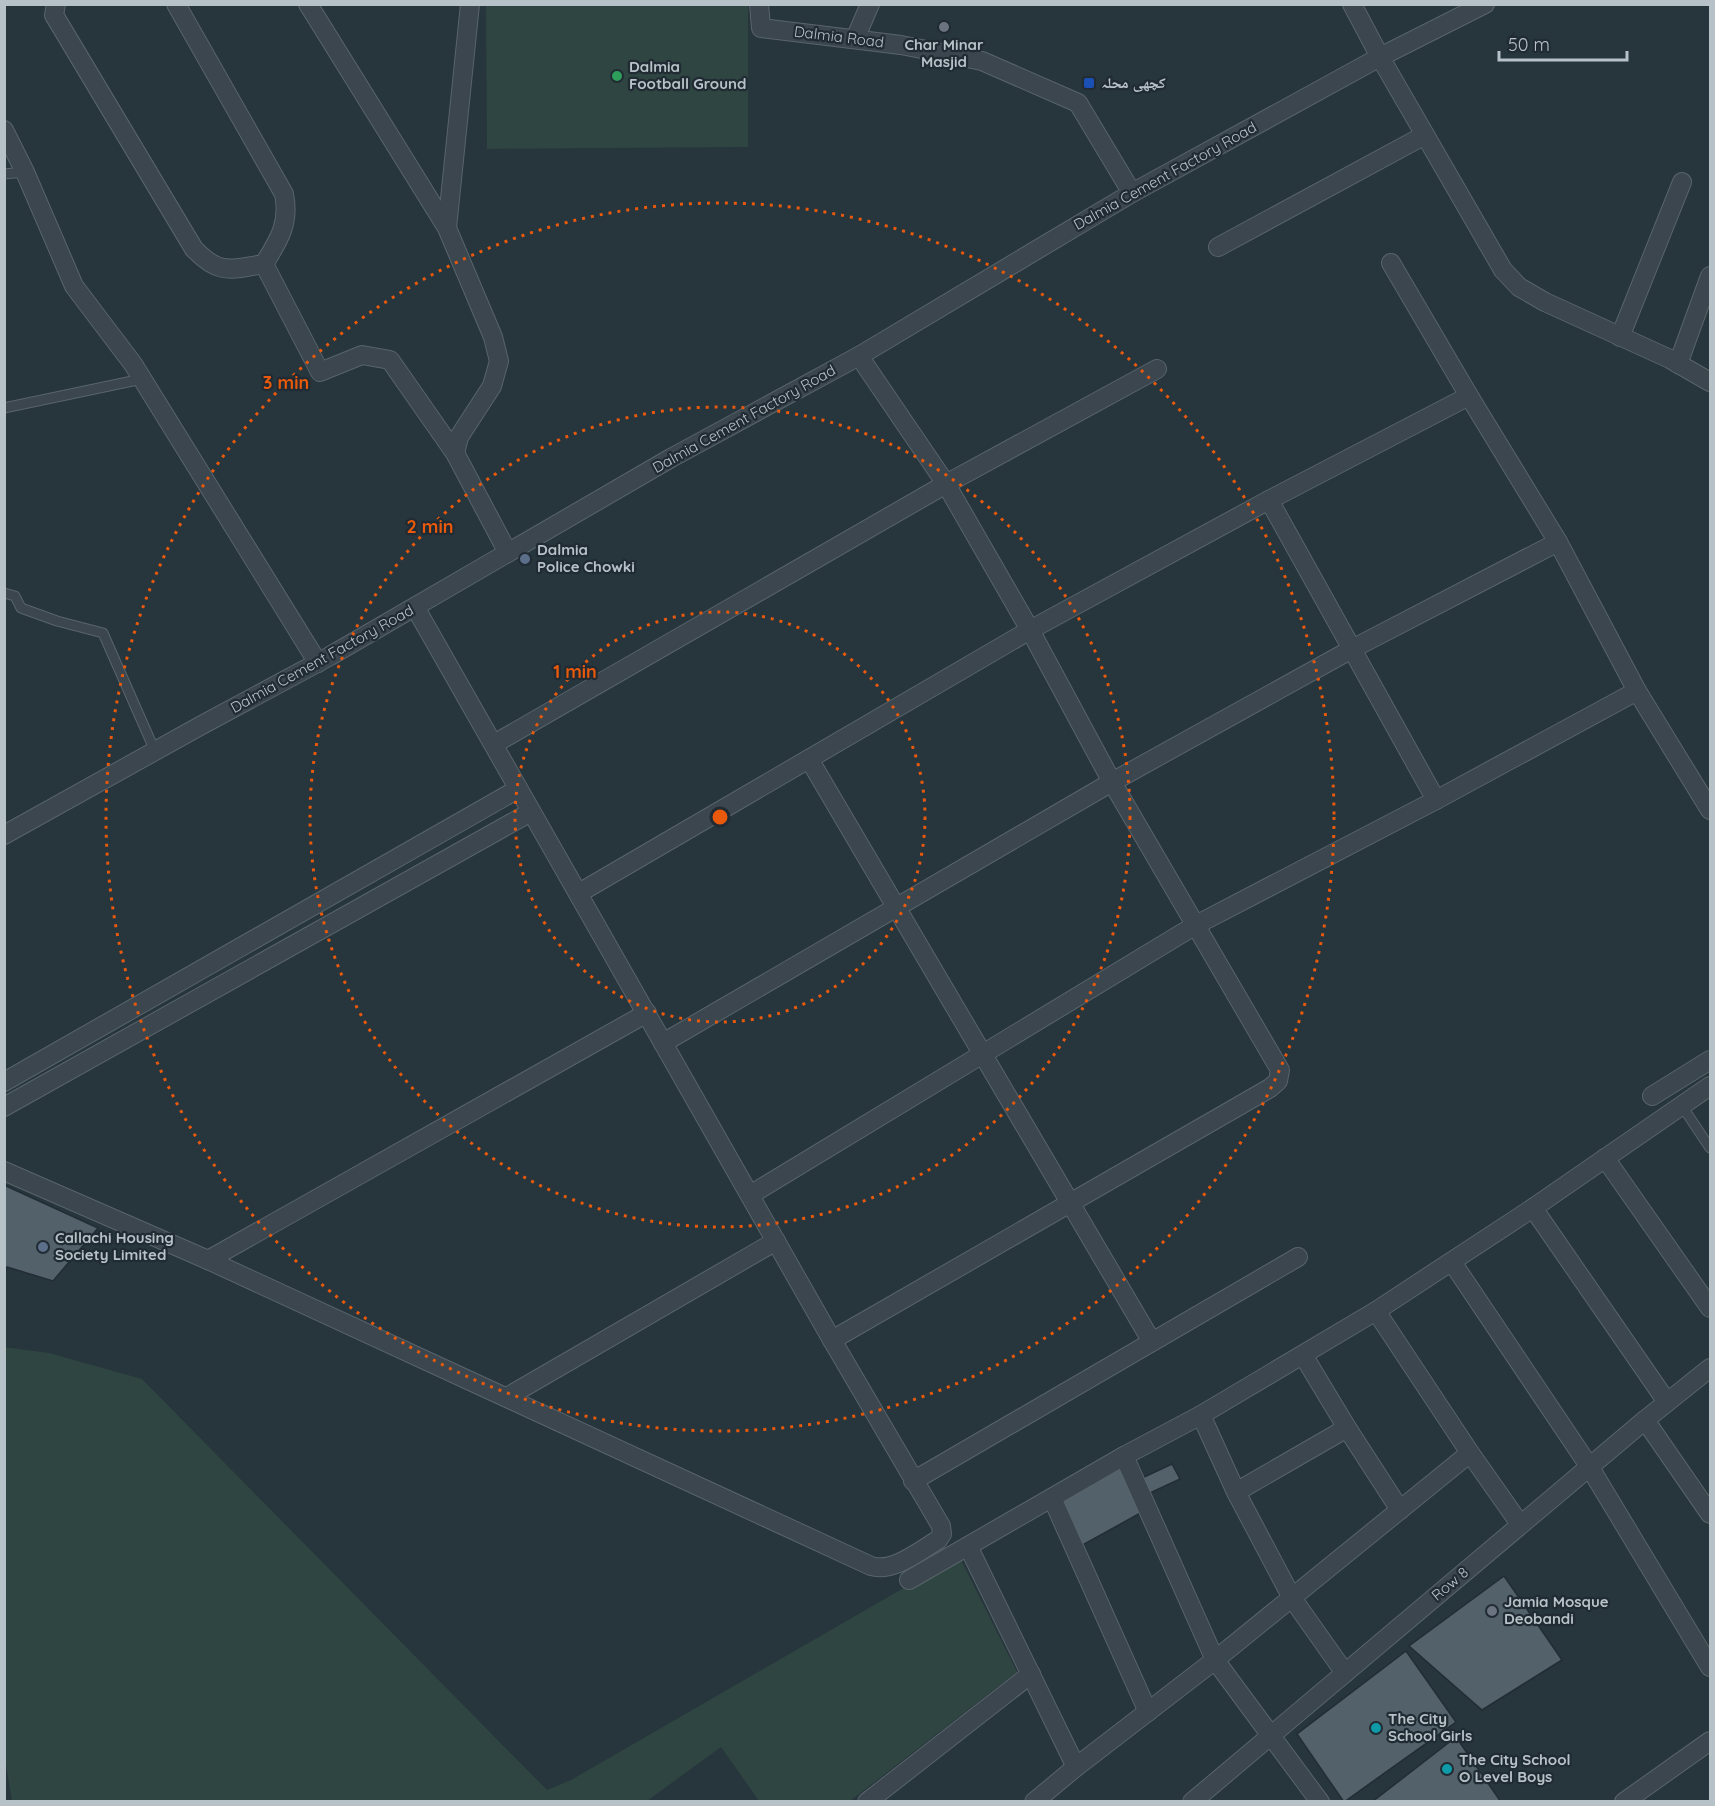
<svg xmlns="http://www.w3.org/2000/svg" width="1715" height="1806" viewBox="0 0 1715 1806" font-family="Quicksand,'Noto Naskh Arabic',sans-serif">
<rect width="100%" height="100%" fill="#27353d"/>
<g fill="#2f4541">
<polygon points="486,5 748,5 748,147 487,149"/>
<polygon points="4,1347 49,1353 142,1379 547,1790 571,1780 959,1556 1017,1672 850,1801 759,1801 721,1747 647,1801 12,1801 4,1753"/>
</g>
<g fill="#53626a" stroke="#222d35" stroke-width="1.5">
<polygon points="4,1185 98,1228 53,1281 7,1267 4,1276"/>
<polygon points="1124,1457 1144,1511 1079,1547 1060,1499"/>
<polygon points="1172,1464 1180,1479 1150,1493 1142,1478"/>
<polygon points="1504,1576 1562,1660 1482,1710 1409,1646"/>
<polygon points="1406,1651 1456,1722 1344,1802 1297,1734"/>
<polygon points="1456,1737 1501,1802 1372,1802"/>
</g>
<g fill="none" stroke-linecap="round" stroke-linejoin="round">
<g stroke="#59646b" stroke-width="11">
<g id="service">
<polyline points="4,174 25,172"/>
<polyline points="4,408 142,379"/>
<polyline points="4,593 15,596 21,608 57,621 103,633 155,751"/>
<polyline points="1682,1106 1710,1148"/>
</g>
</g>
<g stroke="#59646b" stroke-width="20">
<g id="minor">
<path d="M56,4l-2,11 140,234c26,27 37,20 70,15 15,-24 26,-41 20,-70l-108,-190"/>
<polyline points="308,4 447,228 493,337 499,361 492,386 459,437 455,453"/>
<polyline points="759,4 761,28 901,45 982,61 1078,103 1132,193"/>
<polyline points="1352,4 1380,57 1503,270 1519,287 1545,302 1670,359 1710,382"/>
<polyline points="855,39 870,4"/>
<polyline points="4,130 25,172 74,286 133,364 318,663"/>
<polyline points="447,228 470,4"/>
<polyline points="1218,247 1425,135"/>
<polyline points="1391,263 1469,396 1558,542 1637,691 1710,810"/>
<polyline points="264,264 320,372 362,355 390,360 455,453 508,553"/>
<polyline points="1620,337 1682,182"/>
<polyline points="1678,364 1710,276"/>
<polyline points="1269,500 1436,800"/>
<polyline points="494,744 946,484 1157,369"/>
<polyline points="809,759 1152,1342"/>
<polyline points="4,835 200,726 330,656 671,458 859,356 1132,193 1380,57 1485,4"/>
<polyline points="579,893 1030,630 1269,500 1469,396"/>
<polyline points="663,1043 1112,782 1352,649 1558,542"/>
<polyline points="4,1082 518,789"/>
<polyline points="1652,1096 1710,1060"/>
<polyline points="4,1107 531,812"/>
<polyline points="1605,1158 1710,1308"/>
<path d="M4,1171l204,89 663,306c22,7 48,-15 67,-26l4,-6 -1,-8 -109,-186 -417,-733"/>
<polyline points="750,1195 1194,926 1436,800 1637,691"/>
<polyline points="1533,1208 1667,1402"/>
<polyline points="208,1260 647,1013"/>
<polyline points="1452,1262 1589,1466 1710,1667"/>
<polyline points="1376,1311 1470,1453 1520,1524"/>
<polyline points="832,1340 1270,1088 1278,1081 1280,1070 1112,782 1030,630 946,484 859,356"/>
<polyline points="1303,1355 1347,1428 1400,1510"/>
<polyline points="507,1397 776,1241"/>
<polyline points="1201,1415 1236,1492 1292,1598 1345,1673"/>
<polyline points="1645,1420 1710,1514"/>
<polyline points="1124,1456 1215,1660 1320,1802"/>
<polyline points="913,1481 1298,1257"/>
<polyline points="1236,1492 1347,1428"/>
<polyline points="1052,1498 1148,1712"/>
<polyline points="968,1546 1076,1767"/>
<polyline points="909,1580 1124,1456 1201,1415 1376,1311 1533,1208 1710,1086"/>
<polyline points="867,1802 1031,1674"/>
<polyline points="1034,1802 1076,1767 1215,1660 1470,1453"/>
<polyline points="1192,1802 1645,1420 1710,1368"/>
<polyline points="1624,1802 1710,1741"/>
</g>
</g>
<use href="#service" stroke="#3b464e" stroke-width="9"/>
<use href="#minor" stroke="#3b464e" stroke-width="18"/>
</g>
<g fill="none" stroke="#e8590c" stroke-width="3" stroke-dasharray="3 6">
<circle cx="720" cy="817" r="205"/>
<circle cx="720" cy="817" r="410"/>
<circle cx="720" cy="817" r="614"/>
</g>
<g fill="#6b7280" stroke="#202b33" stroke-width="2">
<circle cx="944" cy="27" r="6"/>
<circle cx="1492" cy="1611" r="6"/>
</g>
<circle fill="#2e9e5b" stroke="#202b33" stroke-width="2" cx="617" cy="76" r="6"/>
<rect fill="#1a4fb4" stroke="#202b33" stroke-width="2" x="1083" y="77" width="12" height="12" rx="3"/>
<g fill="#5c6f8a" stroke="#202b33" stroke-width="2">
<circle cx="525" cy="559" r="6"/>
<circle cx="43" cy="1247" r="6"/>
</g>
<g fill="#0f9aa8" stroke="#202b33" stroke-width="2">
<circle cx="1376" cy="1728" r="6"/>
<circle cx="1447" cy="1769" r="6"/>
</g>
<g text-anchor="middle" stroke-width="4.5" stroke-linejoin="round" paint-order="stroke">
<g font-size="15" fill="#b7c1c8" stroke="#202b33">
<text transform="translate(839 37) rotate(7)" y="5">Dalmia Road</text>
<text transform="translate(1165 176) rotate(-29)" y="5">Dalmia Cement Factory Road</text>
<text transform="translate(744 419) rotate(-29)" y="5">Dalmia Cement Factory Road</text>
<text transform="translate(322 659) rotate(-29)" y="5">Dalmia Cement Factory Road</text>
<text transform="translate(1450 1584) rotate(-40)" y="5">Row 8</text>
</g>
<g font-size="15" font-weight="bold" fill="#b7c1c8" stroke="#202b33" text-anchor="start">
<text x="944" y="50" text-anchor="middle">Char Minar<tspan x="944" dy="17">Masjid</tspan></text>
<text x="629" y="72">Dalmia<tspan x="629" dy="17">Football Ground</tspan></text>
<text x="1101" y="88">کچھی محلہ</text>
<text x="537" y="555">Dalmia<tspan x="537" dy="17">Police Chowki</tspan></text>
<text x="55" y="1243">Callachi Housing<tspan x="55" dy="17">Society Limited</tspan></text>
<text x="1504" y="1607">Jamia Mosque<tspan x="1504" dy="17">Deobandi</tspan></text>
<text x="1388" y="1724">The City<tspan x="1388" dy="17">School Girls</tspan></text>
<text x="1459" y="1765">The City School<tspan x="1459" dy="17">O Level Boys</tspan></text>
</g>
</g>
<circle cx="720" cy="817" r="9" fill="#e8590c" stroke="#202b33" stroke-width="3"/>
<g font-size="18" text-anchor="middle" font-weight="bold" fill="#e8590c" stroke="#202b33" stroke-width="4.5" stroke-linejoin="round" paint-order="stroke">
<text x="286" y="389">3 min</text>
<text x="430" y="533">2 min</text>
<text x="575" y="678">1 min</text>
</g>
<rect width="1715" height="1806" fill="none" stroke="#b7c1c8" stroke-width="12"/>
<path d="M1499 51v9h128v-9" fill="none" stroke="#b7c1c8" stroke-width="3"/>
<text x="1508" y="51" font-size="18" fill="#b7c1c8" stroke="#202b33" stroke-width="4.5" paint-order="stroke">50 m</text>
</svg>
